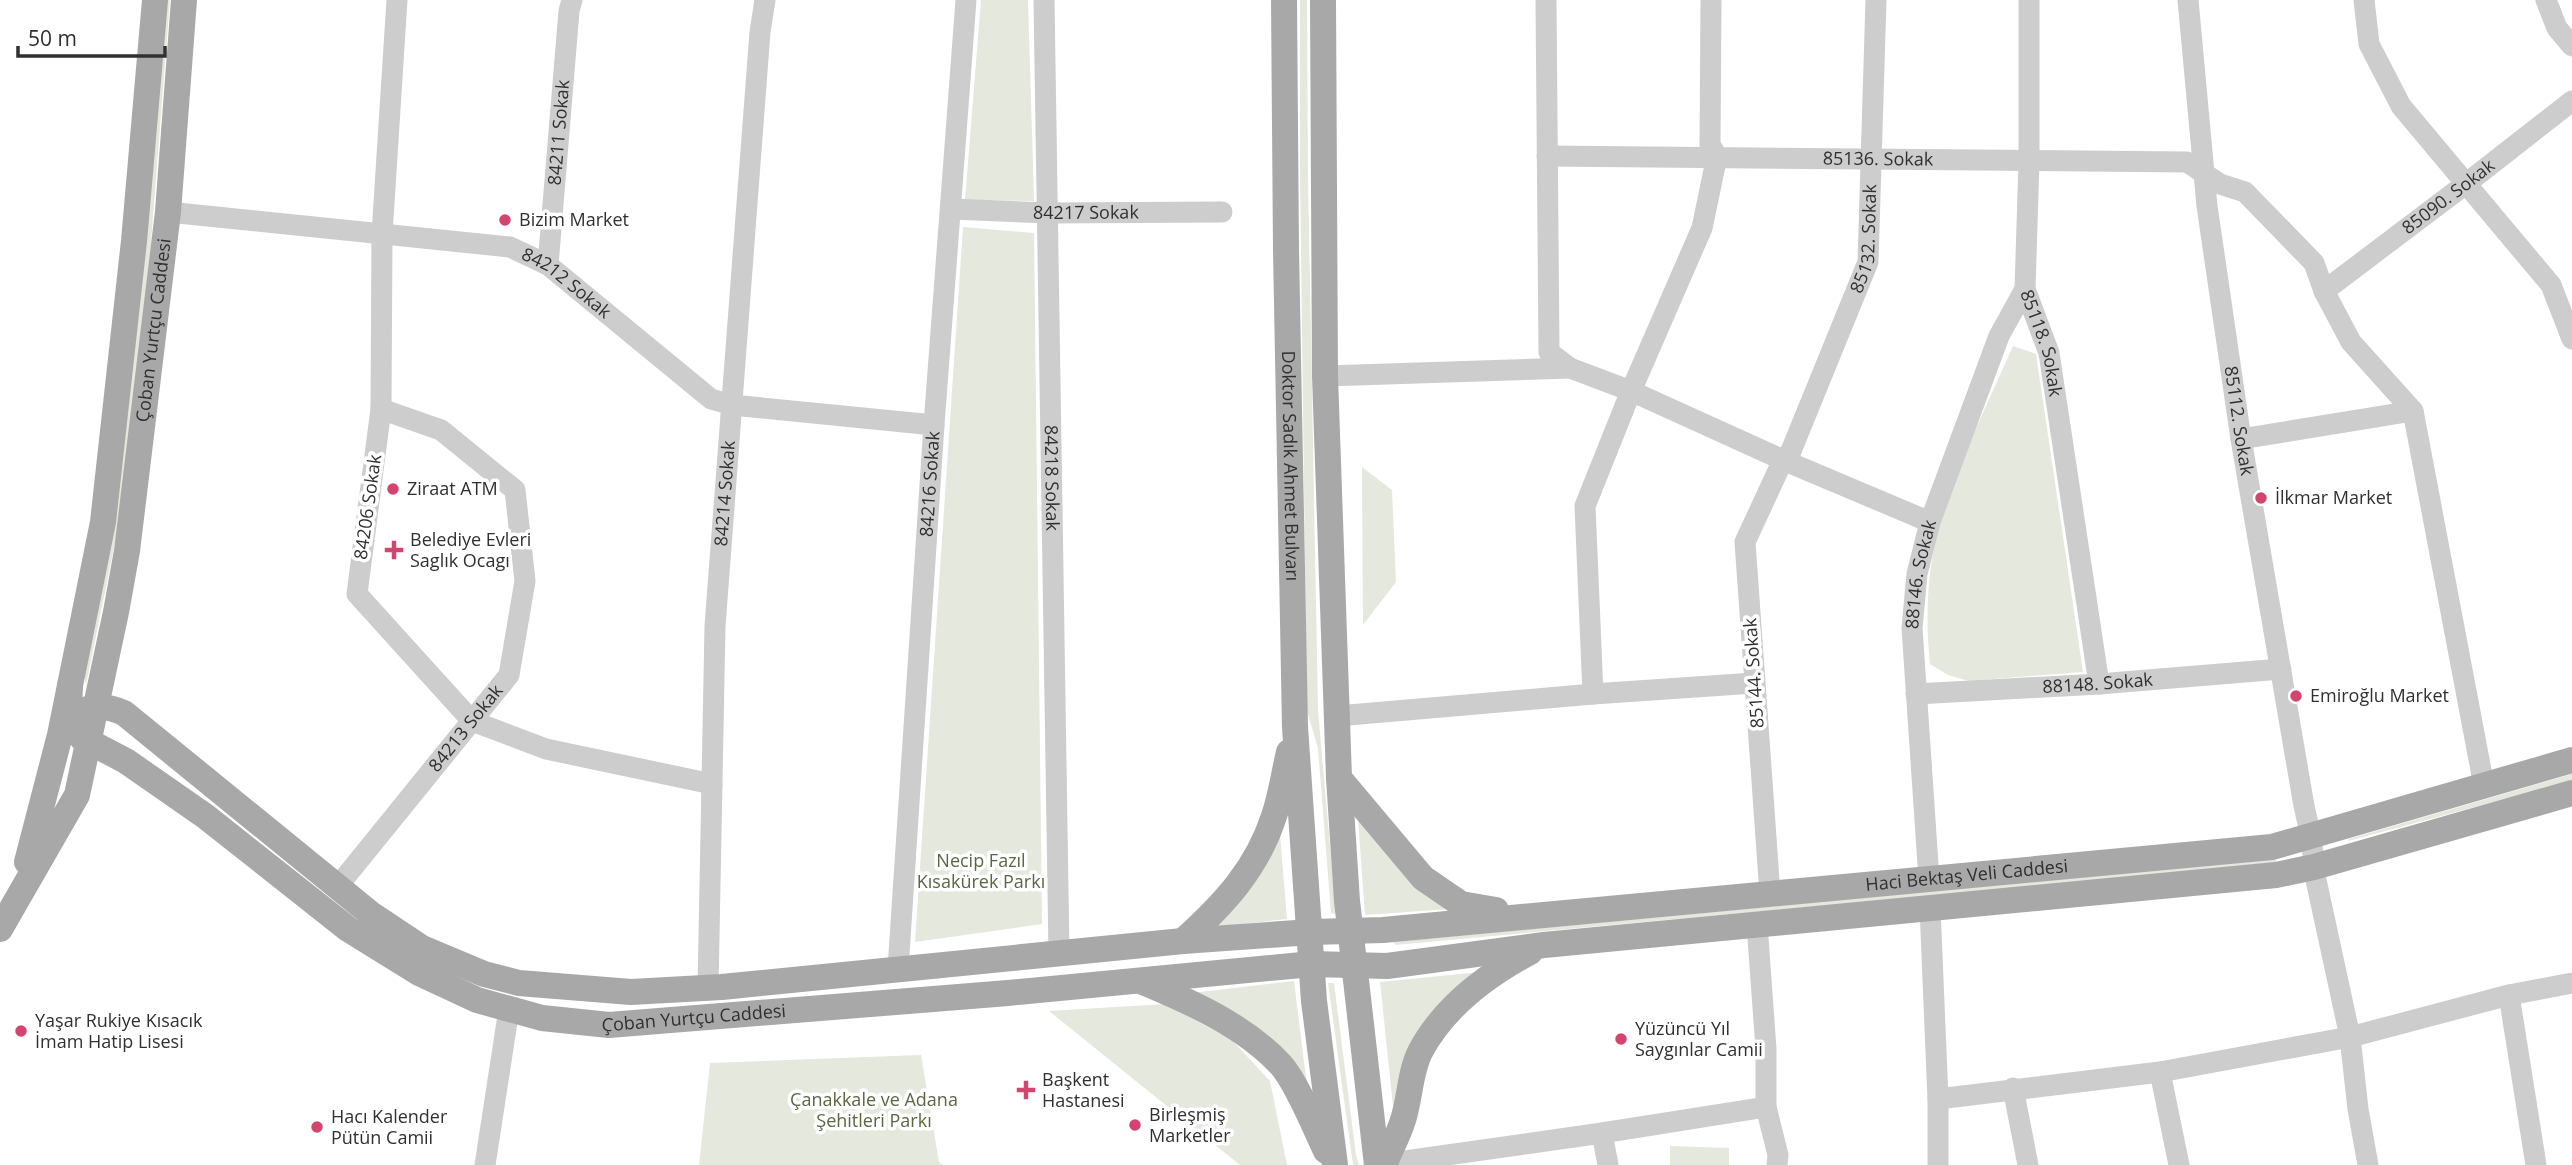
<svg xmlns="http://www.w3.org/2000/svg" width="2572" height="1165" viewBox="0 0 2572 1165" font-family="'Open Sans',sans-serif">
<rect width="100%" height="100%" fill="#fff"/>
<g fill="#e5e8dd">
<polygon points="164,0 170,0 150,255 118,528 86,685 84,674"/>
<polygon points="981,0 1028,0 1034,201 965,200"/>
<polygon points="1300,0 1307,0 1308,177 1318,710 1336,914 1331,913 1318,748 1307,711 1300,176"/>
<polygon points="963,227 1034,233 1042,924 915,942"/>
<path d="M2013,346l23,8 47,318 -114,9 -21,-6 -18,-11c-5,-46 -3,-99 11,-144 18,-60 47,-117 72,-174z"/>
<polygon points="1362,467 1392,490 1396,582 1363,625"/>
<polygon points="2572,774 2572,781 2348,841 2349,839"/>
<polygon points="1357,805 1450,909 1365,915"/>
<polygon points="1279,823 1287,919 1204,928"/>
<polygon points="2275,859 2276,862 2273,864 1395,945 1394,942"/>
<polygon points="1490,971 1436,1018 1395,1125 1380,982"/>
<polygon points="1294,981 1309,1103 1183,994"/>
<polygon points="1328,983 1334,983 1356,1155 1359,1165 1353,1165"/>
<polygon points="1166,1004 1232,1040 1270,1081 1287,1165 1240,1165 1049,1011"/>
<polygon points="921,1055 939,1162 943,1165 699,1165 710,1063"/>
<polygon points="1670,1146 1729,1148 1729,1165 1670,1165"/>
</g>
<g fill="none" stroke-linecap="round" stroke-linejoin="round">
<g stroke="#cdcdcd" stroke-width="21">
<polyline points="397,0 382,234 381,409 357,594 472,721 546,749 712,784"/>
<path id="s1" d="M1044,0l15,954"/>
<polyline points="1546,0 1549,352 1570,368 1631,391 1783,460 1930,522"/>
<path id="s2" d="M2029,0v162l-4,127 24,64 50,331"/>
<path id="s3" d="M2188,0l19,206 34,233 63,367 7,31 5,43 34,157 8,72 10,56"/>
<polyline points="2364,0 2369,44 2401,106 2551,285 2572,339"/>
<polyline points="2546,0 2557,28 2572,46"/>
<path id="s4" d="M1547,156l640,6 33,22 25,8 69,71 10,28 27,51 62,69 71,375"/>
<path id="s5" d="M951,209l97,4 174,-1"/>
<path id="s6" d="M168,212l342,35 38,18 163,134 21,6 202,20"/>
<path id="s7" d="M548,265l21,-254 3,-11"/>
<path id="s8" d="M2324,291l143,-108 105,-82"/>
<polyline points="1325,376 1570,368"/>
<polyline points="2241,439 2413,411"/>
<polyline points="1593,694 1585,506 1631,391 1702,228 1717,156 1710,145 1711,0"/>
<path id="s9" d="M1916,694l183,-10 182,-15"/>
<polyline points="1337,716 1593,694 1754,683"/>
<path id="s10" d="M1929,879l-17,-251 5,-54 13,-52 69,-186 26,-47"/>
<path id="s11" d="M338,886l171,-211 16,-94 -10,-91 -74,-60 -60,-21"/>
<path id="s12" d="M1770,894l-25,-352 38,-82 8,-9 77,-189 8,-262"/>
<polyline points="1930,907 1938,1099 1938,1165"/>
<polyline points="1757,924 1766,1049 1766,1107 1778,1155 1777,1165"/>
<path id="s13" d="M898,969l36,-544 32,-425"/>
<path id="s14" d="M708,988l7,-362 45,-594 5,-32"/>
<polyline points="2509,995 2536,1165"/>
<polyline points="2160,1072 2179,1165"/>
<polyline points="2013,1088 2028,1165"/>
<polyline points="1938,1099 2160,1072 2350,1037 2509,995 2572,983"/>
<polyline points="1602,1133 1608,1165"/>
<polyline points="485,1165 509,1009"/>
<polyline points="1394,1165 1398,1162 1602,1133 1766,1107"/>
</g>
<g stroke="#a8a8a8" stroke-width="26">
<path id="s15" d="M1284,0l2,250 9,477 19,274 21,164"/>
<polyline points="1323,0 1325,376 1339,778 1347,901 1377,1165"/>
<path id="s16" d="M70,686l-1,21 4,19 9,12 44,23 79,55 143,113 71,44 58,27 65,18 67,7 399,-32 304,-29 75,2 157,-21 732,-70 38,-8 258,-74"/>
<path id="s17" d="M63,730c14,-24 37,-28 61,-17l247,201 51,34 62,26 35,9 112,9 91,-5 461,-46 128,-9 72,-2 889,-83 300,-87"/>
<polyline points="1339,778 1423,878 1461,904 1496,910"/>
<polyline points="27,862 60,735 103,522 134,241 155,0"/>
<path id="s18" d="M0,929l77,-134 39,-183 11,-61 41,-339 16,-212"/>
<path d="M1183,941c41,-37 74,-72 91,-125 7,-20 10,-43 15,-64"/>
<path d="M1143,982c48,20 102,44 138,83 16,18 34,63 45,86"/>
<path d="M1384,1165c6,-15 14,-29 19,-45 7,-21 7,-48 17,-68 23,-44 67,-77 110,-100"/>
</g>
</g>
<g fill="#d3456e" stroke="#fff" stroke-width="2.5">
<circle cx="505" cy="220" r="7"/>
<circle cx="393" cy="489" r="7"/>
<circle cx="2261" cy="498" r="7"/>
<path d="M390.5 539.5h7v7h7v7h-7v7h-7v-7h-7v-7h7z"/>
<circle cx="2296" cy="696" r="7"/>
<circle cx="21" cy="1031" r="7"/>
<circle cx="1621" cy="1039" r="7"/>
<path d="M1022.5 1079.5h7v7h7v7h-7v7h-7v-7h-7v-7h7z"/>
<circle cx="1135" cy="1125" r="7"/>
<circle cx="317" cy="1127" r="7"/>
</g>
<g text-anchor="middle" stroke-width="7" stroke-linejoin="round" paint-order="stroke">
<g font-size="18" fill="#303030" stroke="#fff">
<text dy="6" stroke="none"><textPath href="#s7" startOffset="133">84211 Sokak</textPath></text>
<text dy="6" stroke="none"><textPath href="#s4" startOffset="331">85136. Sokak</textPath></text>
<text dy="6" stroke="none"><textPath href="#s8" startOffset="156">85090. Sokak</textPath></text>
<text dy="6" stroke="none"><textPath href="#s5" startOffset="135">84217 Sokak</textPath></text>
<text dy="6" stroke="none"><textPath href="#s12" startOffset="682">85132. Sokak</textPath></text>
<text dy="6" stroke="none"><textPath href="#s6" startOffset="411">84212 Sokak</textPath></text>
<text dy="6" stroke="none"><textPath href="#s18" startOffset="626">Çoban Yurtçu Caddesi</textPath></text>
<text dy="6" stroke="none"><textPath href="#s2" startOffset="346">85118. Sokak</textPath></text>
<text dy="6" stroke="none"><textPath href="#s3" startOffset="424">85112. Sokak</textPath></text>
<text dy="6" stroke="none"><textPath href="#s15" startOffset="466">Doktor Sadık Ahmet Bulvarı</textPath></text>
<text dy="6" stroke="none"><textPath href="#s1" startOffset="478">84218 Sokak</textPath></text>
<text dy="6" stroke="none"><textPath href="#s13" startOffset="486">84216 Sokak</textPath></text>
<text dy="6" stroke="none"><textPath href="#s14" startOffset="495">84214 Sokak</textPath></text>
<text transform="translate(368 507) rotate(-82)" y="6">84206 Sokak</text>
<text dy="6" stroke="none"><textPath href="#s10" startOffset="306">88146. Sokak</textPath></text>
<text transform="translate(1754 673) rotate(-94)" y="6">85144. Sokak</text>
<text dy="6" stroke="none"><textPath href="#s9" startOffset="182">88148. Sokak</textPath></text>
<text dy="6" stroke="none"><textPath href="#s11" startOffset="203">84213 Sokak</textPath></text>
<text dy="6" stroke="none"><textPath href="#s17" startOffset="2007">Haci Bektaş Veli Caddesi</textPath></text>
<text dy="6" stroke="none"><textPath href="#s16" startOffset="751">Çoban Yurtçu Caddesi</textPath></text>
</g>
<g font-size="18" fill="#303030" stroke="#fff" text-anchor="start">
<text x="519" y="226">Bizim Market</text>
<text x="407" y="495">Ziraat ATM</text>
<text x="2275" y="504">İlkmar Market</text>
<text x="410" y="546">Belediye Evleri<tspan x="410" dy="21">Saglık Ocagı</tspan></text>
<text x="2310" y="702">Emiroğlu Market</text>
<text x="35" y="1027">Yaşar Rukiye Kısacık<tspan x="35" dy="21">İmam Hatip Lisesi</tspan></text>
<text x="1635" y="1035">Yüzüncü Yıl<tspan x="1635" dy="21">Saygınlar Camii</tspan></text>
<text x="1042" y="1086">Başkent<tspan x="1042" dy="21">Hastanesi</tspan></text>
<text x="1149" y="1121">Birleşmiş<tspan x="1149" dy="21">Marketler</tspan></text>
<text x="331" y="1123">Hacı Kalender<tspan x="331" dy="21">Pütün Camii</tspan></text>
</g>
<g font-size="18" fill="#5b6742" stroke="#fff">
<text x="981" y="867">Necip Fazıl<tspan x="981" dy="21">Kısakürek Parkı</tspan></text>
<text x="874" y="1106">Çanakkale ve Adana<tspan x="874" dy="21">Şehitleri Parkı</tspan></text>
</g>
</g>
<path d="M18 46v10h147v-10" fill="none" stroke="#303030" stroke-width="3.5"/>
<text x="28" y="46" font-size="21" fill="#303030" stroke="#ffffff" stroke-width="5" paint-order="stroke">50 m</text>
</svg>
